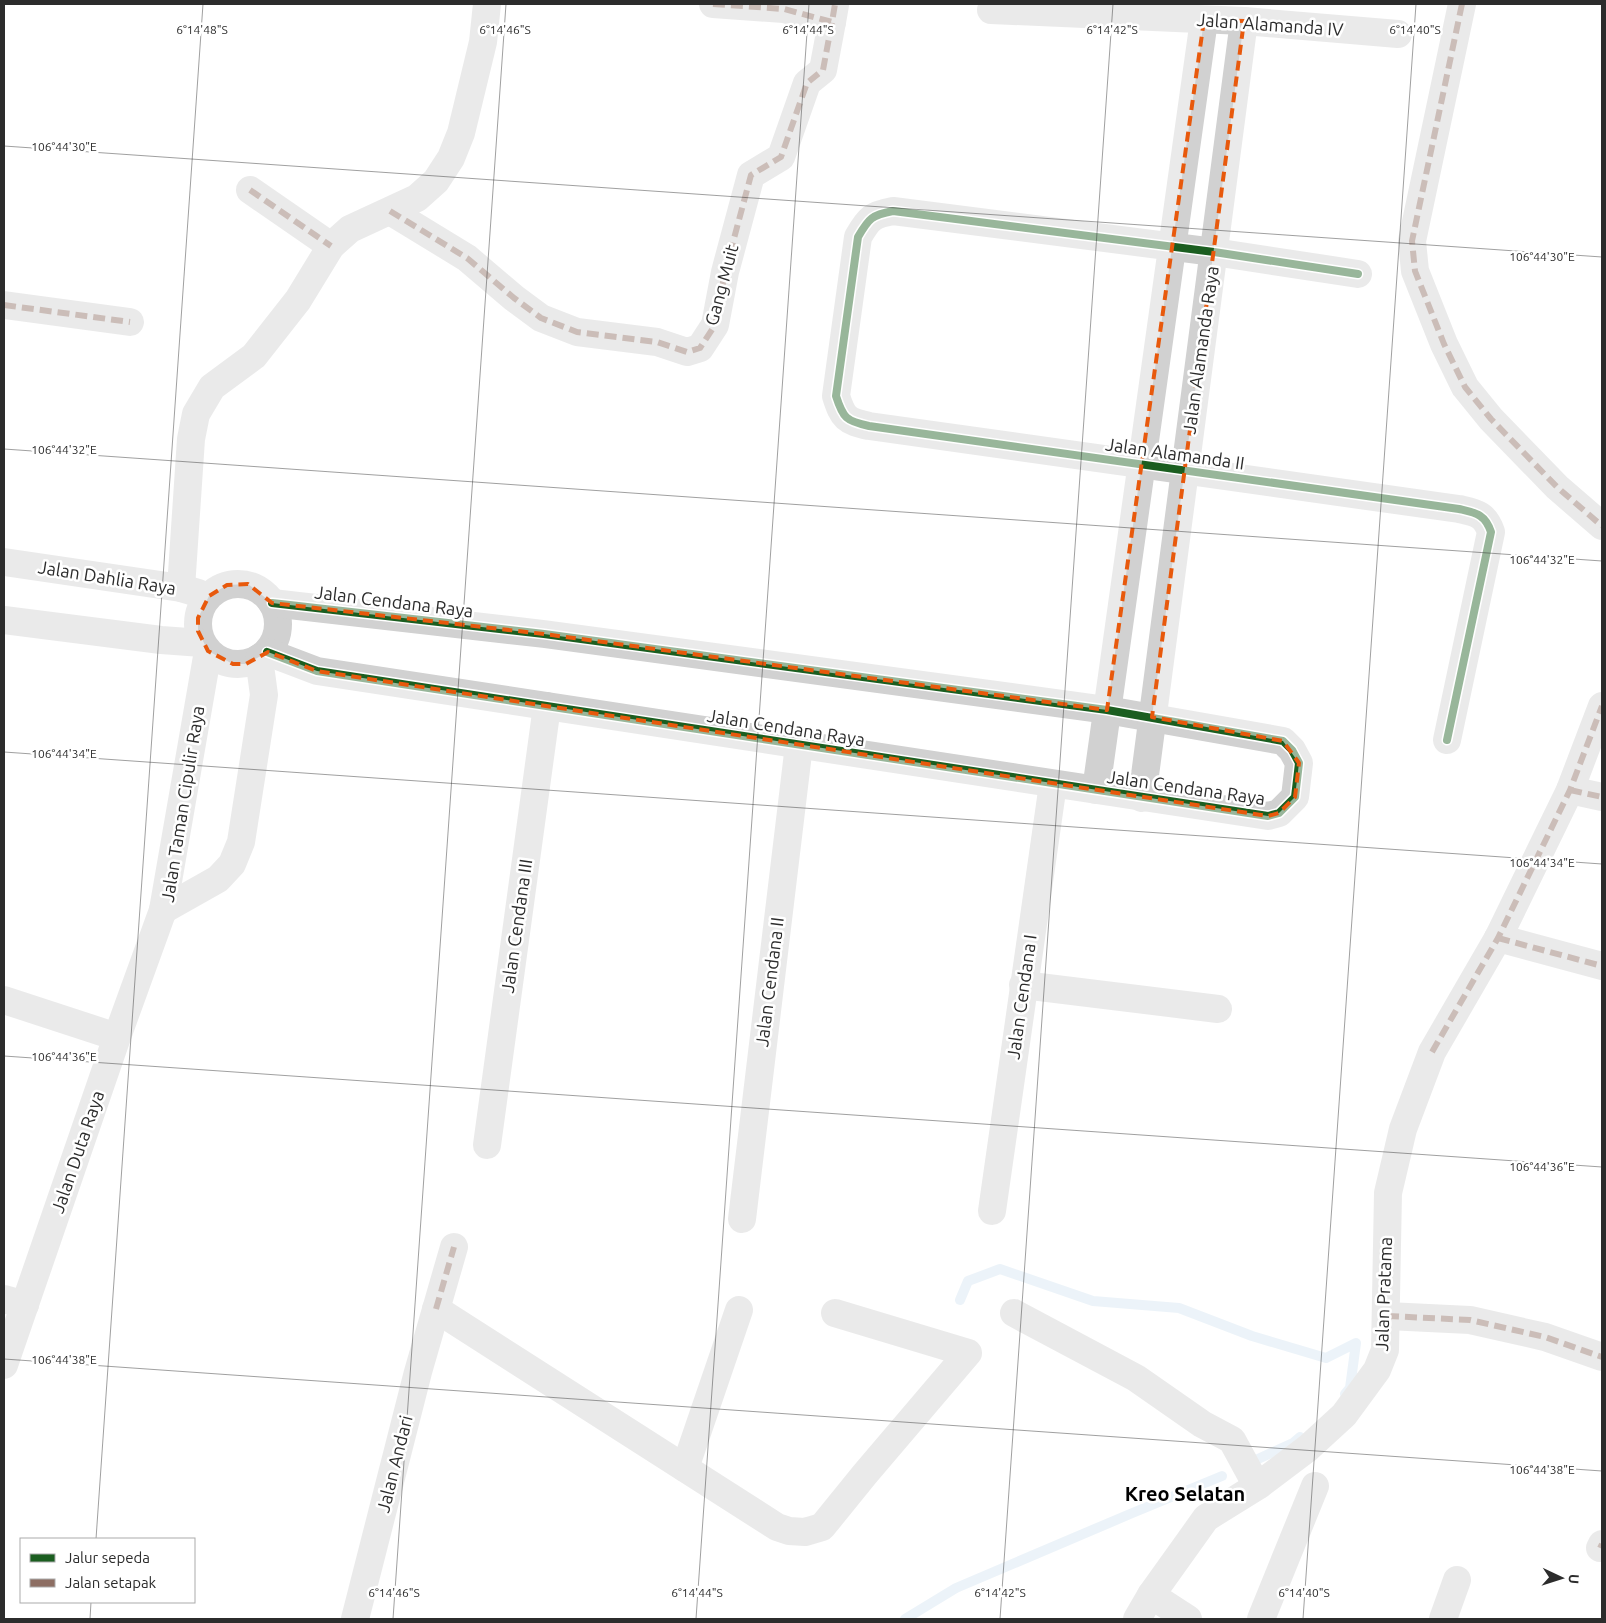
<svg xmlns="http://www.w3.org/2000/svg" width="1606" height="1623" viewBox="0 0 1606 1623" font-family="Ubuntu,sans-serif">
<rect width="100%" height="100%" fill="#fff"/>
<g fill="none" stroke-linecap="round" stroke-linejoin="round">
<g stroke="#d6e5f1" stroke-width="10">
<polyline points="960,1300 968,1281 1000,1269 1093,1301 1179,1308 1252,1336 1326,1358 1356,1343 1350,1388 1345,1394"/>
<polyline points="1258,1459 1293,1443 1300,1437"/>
<polyline points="905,1619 956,1588 1130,1514 1222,1476"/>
</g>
<g stroke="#d1d1d1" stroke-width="28">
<polyline points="713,4 784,9 832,22 835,5"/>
<polyline points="1462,4 1412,241 1415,271 1444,344 1465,387 1491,419 1557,487 1602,526"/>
<polyline points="991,10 1244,21 1398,34"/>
<polyline points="250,190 331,246"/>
<polyline points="390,211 467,258 514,298 541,318 577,332 657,342 687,352 700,348 715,325 725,272 751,175 781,157 807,83 823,70 832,22"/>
<path d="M1358,274l-144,-22 -321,-41c-21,4 -24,7 -35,26l-22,159c7,22 10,25 33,30l590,83c17,4 26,5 32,23l-44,208"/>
<polyline points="4,305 130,322"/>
<polyline points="4,562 181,588 198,593"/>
<circle cx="238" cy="624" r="40"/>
<polyline points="181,588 191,439 196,414 212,387 254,356 298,300 331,246 350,229 417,198 436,181 451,158 461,133 483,42 487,4"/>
<polyline points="4,620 161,640 202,643"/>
<polyline points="267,652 317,671 1268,816 1279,813 1295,797 1299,763 1292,750 1283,741 1107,710 544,634 272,603"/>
<polyline points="1096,790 1204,20"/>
<polyline points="1570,790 1602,797"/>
<polyline points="1142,798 1244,21"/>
<polyline points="163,910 218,879 232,864 241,842 264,695 259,658"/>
<polyline points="1498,938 1602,966"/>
<polyline points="1023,985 1218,1009"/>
<polyline points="4,1000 117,1037"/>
<polyline points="487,1145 547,706"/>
<polyline points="992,1211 1053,784"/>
<polyline points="742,1219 799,745"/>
<polyline points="4,1299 25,1305"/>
<polyline points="436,1309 777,1527 789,1531 805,1532 822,1527 865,1474 968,1353 835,1313"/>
<polyline points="1014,1313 1136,1378 1202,1424 1232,1440 1251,1475 1259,1485"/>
<polyline points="1387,1316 1470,1320 1545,1337 1602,1357"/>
<polyline points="4,1365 117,1037 163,910 208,651"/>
<polyline points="685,1468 739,1310"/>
<polyline points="1600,1548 1602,1544"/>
<polyline points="1151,1595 1188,1619"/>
<polyline points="355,1619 418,1372 454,1247"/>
<polyline points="1137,1619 1151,1595 1206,1518 1259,1485 1308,1448 1344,1415 1377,1370 1385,1350 1388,1193 1403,1129 1432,1052 1498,938 1570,790 1602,706"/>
<polyline points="1261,1619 1315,1486"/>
<polyline points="1443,1619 1457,1580"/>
</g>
<g stroke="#8d6e63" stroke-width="6" stroke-dasharray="12 6" stroke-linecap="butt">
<polyline points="713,4 784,9 832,22 835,4"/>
<polyline points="1462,4 1412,241 1415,271 1444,344 1465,387 1491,419 1557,487 1602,526"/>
<polyline points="250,190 331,246"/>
<polyline points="390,211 467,258 514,298 541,318 577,332 657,342 687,352 700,348 715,325 725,272 751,175 781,157 807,83 823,70 832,22"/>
<polyline points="4,305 130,322"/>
<polyline points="1570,790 1602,797"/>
<polyline points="1498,938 1602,966"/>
<polyline points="1432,1052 1498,938 1570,790 1602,706"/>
<polyline points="436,1309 454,1247"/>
<polyline points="1387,1316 1470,1320 1545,1337 1602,1357"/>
<polyline points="1600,1548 1602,1544"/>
</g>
<g stroke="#fff" stroke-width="11">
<g id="cycleway">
<path d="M1358,274l-144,-22 -321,-41c-21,4 -24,7 -35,26l-22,159c7,22 10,25 33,30l590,83c17,4 26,5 32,23l-44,208"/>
<polyline points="267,652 317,671 1268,816 1279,813 1295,797 1299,763 1292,750 1283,741 1107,710 544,634 272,603"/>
</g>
</g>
<use href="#cycleway" stroke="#1b5e20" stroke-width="8"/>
</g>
<path d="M0 0H1606V1623H0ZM1204,20l40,1 -92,696 131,24 16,22 -4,34 -16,16 -11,3 -951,-145 -49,-19 -22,12h-13l-25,-13 -10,-20v-13l11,-22 18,-11 21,-1 24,19 272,31 563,76z" fill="#fff" fill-opacity=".55" fill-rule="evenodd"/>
<path fill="none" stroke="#e8590c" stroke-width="4" stroke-dasharray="10 6" stroke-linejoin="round" d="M1204,20l40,1 -92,696 131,24 16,22 -4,34 -16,16 -11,3 -951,-145 -49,-19 -22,12h-13l-25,-13 -10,-20v-13l11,-22 18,-11 21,-1 24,19 272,31 563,76z"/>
<path fill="none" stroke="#2c2c2c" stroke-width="1" stroke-opacity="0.45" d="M4,146l1598,111M4,449l1598,112M4,752l1598,112M4,1056l1598,111M4,1359l1598,112M96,1539l107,-1535M90,1619l1,-17M393,1619l113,-1615M696,1619l113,-1615M1000,1619l113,-1615M1303,1619l113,-1615"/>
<g text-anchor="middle" stroke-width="5" stroke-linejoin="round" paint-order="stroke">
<g font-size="18" fill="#2c2c2c" stroke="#fff">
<text transform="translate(1270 25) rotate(4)" y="6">Jalan Alamanda IV</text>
<text transform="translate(722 285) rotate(-75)" y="6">Gang Muit</text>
<text transform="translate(1201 350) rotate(-82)" y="6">Jalan Alamanda Raya</text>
<text transform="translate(1175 454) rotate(8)" y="6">Jalan Alamanda II</text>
<text transform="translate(107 578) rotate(9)" y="6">Jalan Dahlia Raya</text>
<text transform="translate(394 602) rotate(7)" y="6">Jalan Cendana Raya</text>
<text transform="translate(786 728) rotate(9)" y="6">Jalan Cendana Raya</text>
<text transform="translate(1186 788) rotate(8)" y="6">Jalan Cendana Raya</text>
<text transform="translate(183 804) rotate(-81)" y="6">Jalan Taman Cipulir Raya</text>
<text transform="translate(517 926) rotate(-82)" y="6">Jalan Cendana III</text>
<text transform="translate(770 982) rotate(-83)" y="6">Jalan Cendana II</text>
<text transform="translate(1022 997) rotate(-82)" y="6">Jalan Cendana I</text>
<text transform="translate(78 1152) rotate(-71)" y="6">Jalan Duta Raya</text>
<text transform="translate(1384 1294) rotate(-88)" y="6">Jalan Pratama</text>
<text transform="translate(395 1464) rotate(-76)" y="6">Jalan Andari</text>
</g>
<g font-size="20" font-weight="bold" fill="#000" stroke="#fff">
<text x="1185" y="1501">Kreo Selatan</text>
</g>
</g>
<g font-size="12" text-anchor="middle" fill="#2c2c2c" stroke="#fff" stroke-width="5" stroke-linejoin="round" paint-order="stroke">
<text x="202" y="34">6°14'48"S</text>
<text x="505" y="34">6°14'46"S</text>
<text x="808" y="34">6°14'44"S</text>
<text x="1112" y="34">6°14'42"S</text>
<text x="1415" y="34">6°14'40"S</text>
<text x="64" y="151">106°44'30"E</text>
<text x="1542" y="261">106°44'30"E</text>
<text x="64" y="454">106°44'32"E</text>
<text x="1542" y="564">106°44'32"E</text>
<text x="64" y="758">106°44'34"E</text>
<text x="1542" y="867">106°44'34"E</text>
<text x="64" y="1061">106°44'36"E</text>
<text x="1542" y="1171">106°44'36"E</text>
<text x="64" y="1364">106°44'38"E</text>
<text x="1542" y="1474">106°44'38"E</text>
<text x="394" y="1597">6°14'46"S</text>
<text x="697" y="1597">6°14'44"S</text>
<text x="1000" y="1597">6°14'42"S</text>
<text x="1304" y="1597">6°14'40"S</text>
</g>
<rect width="1606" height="1623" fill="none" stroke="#2c2c2c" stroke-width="10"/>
<rect x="20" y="1538" width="175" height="65" fill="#ffffff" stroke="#ababab"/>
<rect x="30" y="1554" width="25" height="8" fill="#1b5e20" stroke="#ababab"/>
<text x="65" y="1563" font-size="15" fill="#2c2c2c">Jalur sepeda</text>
<rect x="30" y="1579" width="25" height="8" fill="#8d6e63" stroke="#ababab"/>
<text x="65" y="1588" font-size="15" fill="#2c2c2c">Jalan setapak</text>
<g transform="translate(1561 1578) rotate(94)" stroke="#ffffff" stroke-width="4" paint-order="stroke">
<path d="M0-4L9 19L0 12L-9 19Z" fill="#2c2c2c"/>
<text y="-8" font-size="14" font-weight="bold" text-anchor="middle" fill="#2c2c2c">U</text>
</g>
</svg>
